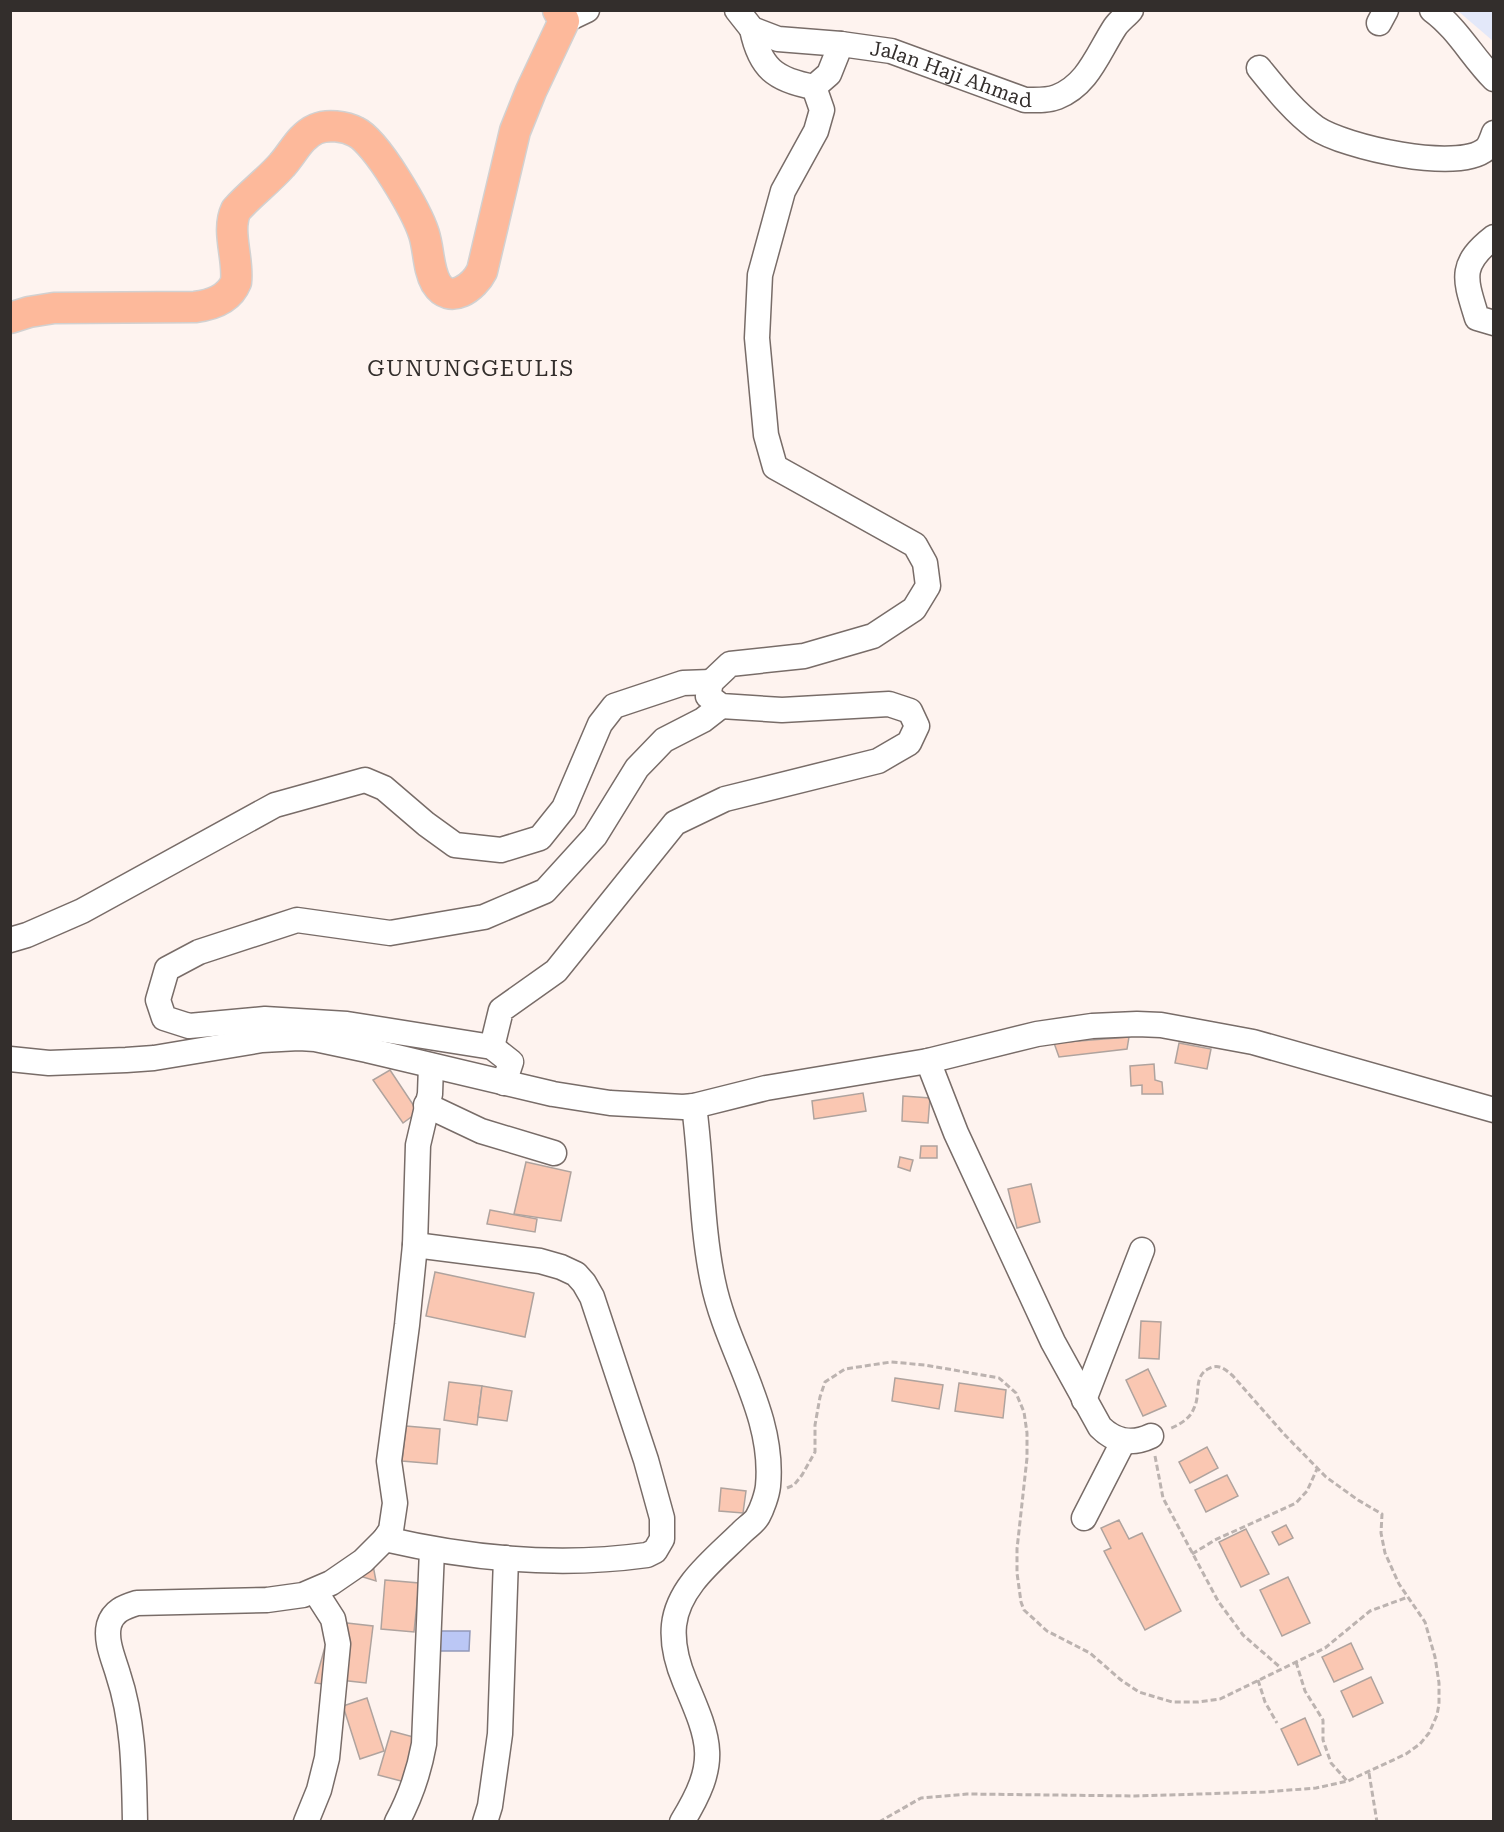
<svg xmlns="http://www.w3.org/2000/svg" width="1504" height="1832" viewBox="0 0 1504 1832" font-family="'Roboto Serif',serif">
<rect width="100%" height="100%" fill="#fef3ef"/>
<polygon fill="#e3e8f9" points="1458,11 1493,11 1493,41"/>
<polygon fill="#bbc7f5" stroke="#9299b9" stroke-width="1.5" points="433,1631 470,1631 469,1651 433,1651"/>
<g fill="#fac7b2" stroke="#afa39e" stroke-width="1.5">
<polygon points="1129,1037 1127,1049 1059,1057 1054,1043"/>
<polygon points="1179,1043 1211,1049 1207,1069 1175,1063"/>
<polygon points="1154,1064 1155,1080 1162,1082 1163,1094 1142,1094 1142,1085 1131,1086 1130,1066"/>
<polygon points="390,1070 418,1112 403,1123 373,1080"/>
<polygon points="863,1093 866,1111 814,1119 812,1101"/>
<polygon points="903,1096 930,1098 928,1123 902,1121"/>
<polygon points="921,1146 937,1146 937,1158 920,1158"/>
<polygon points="900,1157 913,1160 910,1171 898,1167"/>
<polygon points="526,1162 571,1172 561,1221 514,1214"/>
<polygon points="1031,1184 1040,1222 1017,1228 1008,1189"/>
<polygon points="490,1210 537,1219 535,1232 487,1224"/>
<polygon points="435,1272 534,1293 525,1337 426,1316"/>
<polygon points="1141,1321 1161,1322 1159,1359 1139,1358"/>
<polygon points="1148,1369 1166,1406 1143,1416 1126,1380"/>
<polygon points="895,1378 943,1385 939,1409 892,1401"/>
<polygon points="449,1382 482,1386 477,1425 444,1420"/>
<polygon points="959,1383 1006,1390 1003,1418 955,1411"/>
<polygon points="482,1386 512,1391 507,1421 478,1417"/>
<polygon points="406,1426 440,1429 437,1464 402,1461"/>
<polygon points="1207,1447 1218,1468 1190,1483 1179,1462"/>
<polygon points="1227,1475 1238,1496 1206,1512 1195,1490"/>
<polygon points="721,1488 746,1491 743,1513 719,1511"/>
<polygon points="1119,1520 1129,1539 1142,1533 1181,1611 1145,1630 1104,1551 1111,1548 1101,1528"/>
<polygon points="1286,1525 1293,1538 1279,1545 1272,1532"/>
<polygon points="1246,1529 1269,1574 1241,1587 1219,1542"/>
<polygon points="372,1560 376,1581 353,1574"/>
<polygon points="1288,1577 1310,1623 1282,1636 1260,1590"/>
<polygon points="385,1580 419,1583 414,1632 381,1629"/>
<polygon points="347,1623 373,1626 366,1683 340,1680"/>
<polygon points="326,1643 337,1644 329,1685 315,1683"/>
<polygon points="1351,1643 1363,1669 1334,1682 1322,1657"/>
<polygon points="1371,1677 1383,1703 1353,1717 1341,1691"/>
<polygon points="367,1698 384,1751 360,1759 343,1706"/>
<polygon points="1305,1718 1321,1755 1298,1765 1281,1729"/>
<polygon points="391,1731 421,1739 409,1783 378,1775"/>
</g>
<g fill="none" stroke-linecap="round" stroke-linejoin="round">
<g stroke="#786c68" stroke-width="27">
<g id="minor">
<path id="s1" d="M737,10l15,19 26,10 63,5 50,7 134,49c11,0 22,1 32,-3 31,-12 41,-44 58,-70 4,-6 11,-11 16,-17"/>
<path d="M1432,10c26,19 40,47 62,69"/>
<polyline points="564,21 587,10"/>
<polyline points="1379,23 1386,10"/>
<path d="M752,29c8,39 23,51 62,58l15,-13 12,-30"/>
<path d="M1259,68c17,21 35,44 57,60 28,19 142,45 170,21 4,-4 6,-11 8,-16"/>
<path d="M1494,237c-36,28 -29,42 -17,81l17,5"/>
<polyline points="10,940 27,935 82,911 275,805 365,780 384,788 426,824 455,845 501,850 540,838 564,808 600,724 614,706 683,683 711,682"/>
<polyline points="492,1047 501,1010 556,971 675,823 725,799 878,761 909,743 917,726 910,711 889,704 782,710 721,706 708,696 711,682 730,664 804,656 873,636 914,609 928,586 925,563 915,545 775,467 766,435 757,338 760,275 783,191 816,131 822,110 814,87"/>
<polyline points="10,1059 49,1063 126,1060 154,1058 262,1040 299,1038 315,1039 367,1050 553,1094 610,1103 683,1107 694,1106 766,1088 928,1061 1037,1034 1092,1026 1137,1024 1161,1025 1253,1042 1494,1110"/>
<path d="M928,1061l28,72 97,209 47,85c15,15 32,18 51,9"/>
<polyline points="504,1083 511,1062 492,1047 347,1024 265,1019 189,1026 164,1018 158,1000 167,969 199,952 297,920 390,933 484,917 545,891 595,836 637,768 664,740 703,720 721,706"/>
<polyline points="426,1105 481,1131 554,1153"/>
<polyline points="1084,1400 1142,1250"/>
<polyline points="1084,1518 1123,1442"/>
<path d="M385,1539c86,20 175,28 262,16l8,-4 7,-12v-21l-16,-58 -54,-163 -8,-14 -8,-9 -15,-7 -21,-6 -125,-16"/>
<path d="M135,1822c-1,-50 -1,-100 -17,-148 -4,-14 -13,-33 -9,-49 4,-14 15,-18 28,-22l130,-3 36,-5 28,-12 32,-22 22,-22 6,-9 4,-27 -6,-42 18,-136 8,-80 3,-100 12,-51 1,-28"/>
<polyline points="306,1822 319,1790 327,1758 338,1644 333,1619 315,1591"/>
<path d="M397,1822c14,-26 22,-50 27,-78l8,-194"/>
<polyline points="485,1822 490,1806 500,1734 506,1558"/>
<path d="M682,1822c37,-60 29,-79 3,-140 -8,-19 -13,-37 -11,-57 4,-39 42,-67 68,-93 5,-5 13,-10 16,-16 4,-7 9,-21 10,-30 7,-73 -41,-135 -55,-204 -12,-57 -11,-118 -19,-176"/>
</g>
</g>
<g stroke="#d2d1d1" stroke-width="33">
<path id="major" d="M10,318l19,-6 25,-4 141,-1c17,-2 34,-8 41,-25 3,-23 -10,-51 0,-72 14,-16 32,-29 46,-45 11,-12 18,-29 34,-36 11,-5 29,-3 40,3 21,10 61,80 68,102 5,16 4,35 12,49 14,23 38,4 46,-12l33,-140 16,-40 33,-70 -6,-11"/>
</g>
<g stroke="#bcb3b0" stroke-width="3" stroke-dasharray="6 3" stroke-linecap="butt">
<polyline points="1155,1456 1163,1498 1218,1601 1243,1635 1281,1668"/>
<polyline points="787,1488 794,1485 802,1475 815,1452 815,1425 820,1397 825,1382 845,1369 891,1362 925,1365 999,1378 1016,1393 1024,1412 1027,1433 1027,1458 1017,1549 1017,1573 1021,1602 1024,1610 1047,1631 1090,1653 1121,1680 1139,1692 1172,1702 1198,1702 1220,1699 1325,1648 1370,1611 1408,1597"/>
<polyline points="1192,1554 1215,1540 1296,1503 1307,1491 1317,1469"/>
<polyline points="1296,1662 1305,1691 1323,1720 1323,1740 1331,1763 1347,1781"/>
<polyline points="1258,1680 1265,1702 1277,1723"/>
<polyline points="1369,1773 1377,1822"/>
<path d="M879,1822l42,-24 46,-4 168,2 130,-4 51,-4 32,-7 58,-27 14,-10 9,-11 8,-18 2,-11v-21l-4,-26 -10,-35 -26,-38 -14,-31 -4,-20 1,-19 -24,-14 -32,-23 -42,-43 -51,-58c-8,-7 -15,-13 -25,-7 -15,8 -7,26 -14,39 -4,11 -15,17 -25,21"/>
</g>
<use href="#minor" stroke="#fff" stroke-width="24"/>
<use href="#major" stroke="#fdb99b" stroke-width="30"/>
</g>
<g text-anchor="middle" stroke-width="5" stroke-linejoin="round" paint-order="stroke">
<g font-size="20" fill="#332e2c" stroke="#fef3ef">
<text dy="7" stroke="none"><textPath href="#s1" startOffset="230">Jalan Haji Ahmad</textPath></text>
</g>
<g font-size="22" letter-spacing="1.5" fill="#332e2c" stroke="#fef3ef">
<text x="471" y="376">GUNUNGGEULIS</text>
</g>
</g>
<rect width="1504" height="1832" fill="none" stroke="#332e2c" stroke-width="24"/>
</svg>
